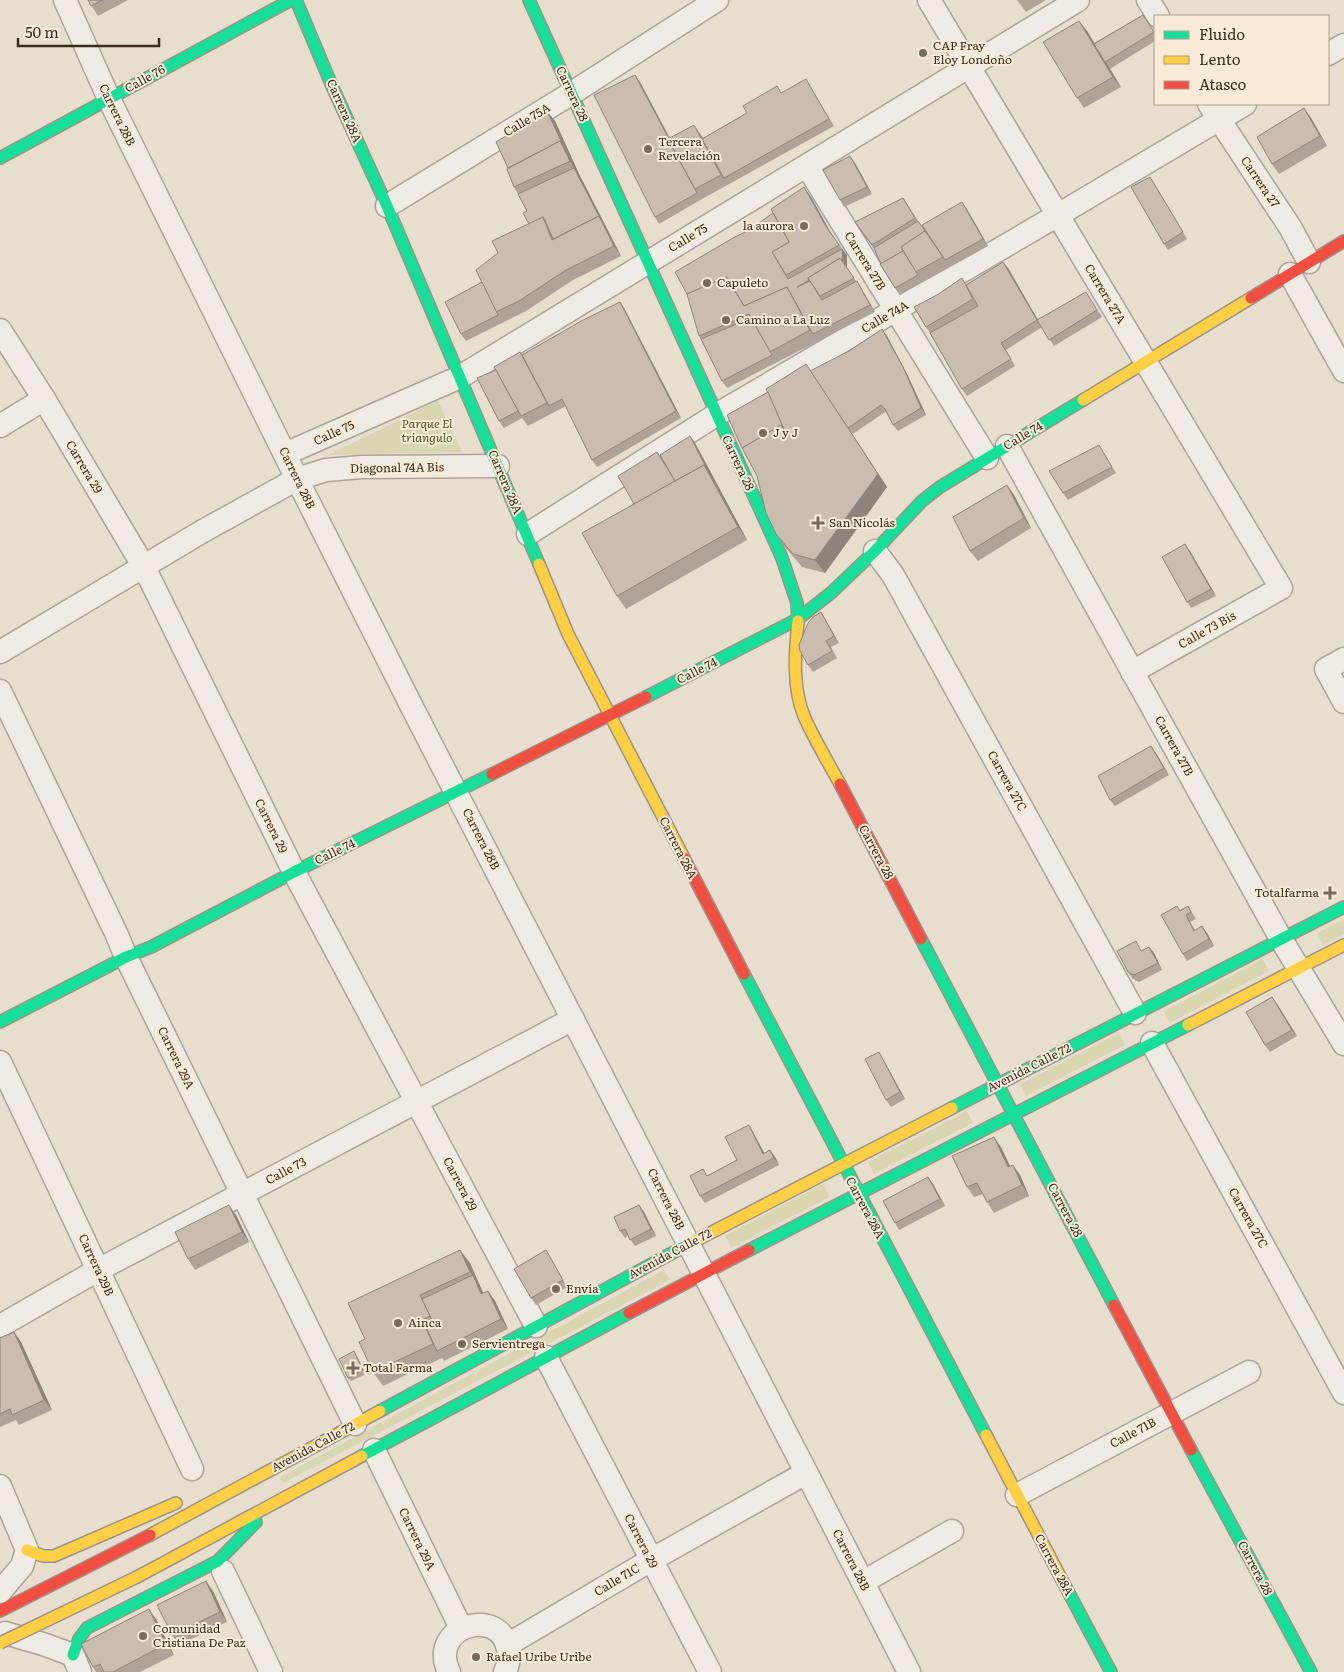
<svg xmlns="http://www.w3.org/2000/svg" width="1344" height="1672" viewBox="0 0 1344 1672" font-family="Literata,serif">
<rect width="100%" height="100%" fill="#e7ded0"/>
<g fill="#d9d6b2">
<polygon points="438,401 462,452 328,455"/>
<polygon points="1344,919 1344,934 1323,945 1317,933"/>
<polygon points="1263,959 1269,971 1170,1023 1164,1011"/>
<polygon points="1119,1033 1125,1045 1026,1096 1020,1084"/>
<polygon points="967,1111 973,1123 874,1174 868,1162"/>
<polygon points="823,1184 830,1197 731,1248 725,1236"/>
<polygon points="664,1270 670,1280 283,1483 280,1477"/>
</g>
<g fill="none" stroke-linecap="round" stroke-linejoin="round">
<g stroke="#ada398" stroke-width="25">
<g id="street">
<polyline points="65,0 109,99 297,479 414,711 909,1672"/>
<polyline points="929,0 1281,588 1132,672"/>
<polyline points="1148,0 1158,16"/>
<polyline points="1328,54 1344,45"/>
<polyline points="1209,104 1290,227 1309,262"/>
<polyline points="807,166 987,458"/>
<polyline points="387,206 572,93 717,0"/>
<polyline points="1290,274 1344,371"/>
<polyline points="0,330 44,399 144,567 294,872 536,1326"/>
<polyline points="0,426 44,399"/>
<polyline points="1007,446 1281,939 1344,1044"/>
<polyline points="285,454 460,377 1078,0"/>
<polyline points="528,534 716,415 1058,215 1245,104"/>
<polyline points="875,551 893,575 1135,1013"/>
<polyline points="0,652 203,531 297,479 326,470 362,467 498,466"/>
<polyline points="1344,659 1326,669 1344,702"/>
<polyline points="0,691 117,935 126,957 355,1424"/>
<polyline points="1152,1043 1344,1393"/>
<polyline points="0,1062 192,1469"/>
<polyline points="0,1326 98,1270 573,1019"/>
<polyline points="546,1357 710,1672"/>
<polyline points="374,1450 461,1628"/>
<polyline points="0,1486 27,1550 22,1566 0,1592"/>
<polyline points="1017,1495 1249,1372"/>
<polyline points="223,1571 271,1672"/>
<polyline points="863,1582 952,1531"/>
<polyline points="5,1633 43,1644 73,1655 80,1672"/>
<polyline points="507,1645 651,1560 806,1473"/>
<path d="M449,1672c-22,-46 51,-67 59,-23 1,8 1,16 -3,23"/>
</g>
</g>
<g stroke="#9c9388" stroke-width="14">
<g id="fast">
<polyline points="296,0 332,86 387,206 539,564"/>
<polyline points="529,0 782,558 797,603 798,621"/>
<polyline points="0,158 291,0"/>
<polyline points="646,697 798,619 832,592 875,551 922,501 940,487 1083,400"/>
<polyline points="921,939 1114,1305"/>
<polyline points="744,974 986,1435"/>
<polyline points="0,1022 126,957 151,947 294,872 492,774"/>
<polyline points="952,1108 1344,907"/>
<polyline points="749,1250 1188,1025"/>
<polyline points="380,1411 687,1245"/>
<polyline points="1191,1450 1311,1672"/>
<polyline points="362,1456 629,1313"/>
<polyline points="1062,1580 1111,1672"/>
<polyline points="73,1655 79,1639 87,1628 218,1561 256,1522"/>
</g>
</g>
<g stroke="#9c9388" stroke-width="14">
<g id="slow">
<polyline points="1083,400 1251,298"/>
<polyline points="539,564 568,634 684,858"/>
<path d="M798,621c-3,31 -6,66 6,95 10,23 24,46 36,68"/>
<polyline points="1188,1025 1344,945"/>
<polyline points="687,1245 952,1108"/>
<polyline points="986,1435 1062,1580"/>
<polyline points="150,1535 380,1411"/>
<polyline points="27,1550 43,1556 54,1556 176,1503"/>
<polyline points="137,1577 362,1456"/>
</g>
</g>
<g stroke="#9c9388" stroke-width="14">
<g id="jam">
<polyline points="1251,298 1344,241"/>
<polyline points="492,774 646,697"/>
<polyline points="840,784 921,939"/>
<polyline points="684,858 744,974"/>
<polyline points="1114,1305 1191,1450"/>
<polyline points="629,1313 749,1250"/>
<polyline points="0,1611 150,1535"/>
</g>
</g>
<use href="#street" stroke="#efeae2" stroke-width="22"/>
<use href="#fast" stroke="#16e098" stroke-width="11"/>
<use href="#slow" stroke="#ffcf43" stroke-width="11"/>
<use href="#jam" stroke="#f24e42" stroke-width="11"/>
<g stroke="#9c9388" stroke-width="14" stroke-linecap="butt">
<polyline id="slow-bridge" points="0,1643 137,1577"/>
</g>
<use href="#slow-bridge" stroke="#ffcf43" stroke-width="11"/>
</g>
<g fill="#afa298">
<polygon points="88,0 128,0 98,16"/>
<polygon points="1017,0 1046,0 1026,12"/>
<polygon points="1143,15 1155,34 1155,41 1110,69 1121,87 1084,108 1077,98 1087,31 1094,43"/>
<polygon points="806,79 810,86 834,126 702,199 659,224 655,217 640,82 670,138 701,135 703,138"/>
<polygon points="1304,108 1311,118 1327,146 1279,174 1272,164"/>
<polygon points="555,121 579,174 621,256 573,280 526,311 466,341 461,334 482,282 498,253 529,224 527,211 518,194 514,187"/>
<polygon points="855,163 872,194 844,207 840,200"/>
<polygon points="1154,183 1187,239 1168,250 1164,244"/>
<polygon points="811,197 831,233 847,255 847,268 861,288 875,312 727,388 722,381 699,336"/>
<polygon points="903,198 925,231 962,202 988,246 900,295 881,264 874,249 855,222"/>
<polygon points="1008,268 1038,320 1086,292 1102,317 1054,346 1042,327 1006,350 1015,366 967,396 962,389 930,333 926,327 966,285"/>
<polygon points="620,302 624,308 681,418 597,467 592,460 566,406 528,426 522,418 504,428 499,421 496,370 520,352 522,355"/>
<polygon points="887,336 907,374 926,415 898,431 893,425 888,414 885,412 853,434 849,429 887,487 825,573 802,567 785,547 776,534 810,371"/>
<polygon points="690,436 695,443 747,540 626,609 617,596 634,504"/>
<polygon points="1099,445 1116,473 1068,500 1063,493"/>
<polygon points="1007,485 1014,495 1031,528 978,561 970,551"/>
<polygon points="1190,551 1216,596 1191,608 1187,602"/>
<polygon points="821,612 839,643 831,647 837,658 813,672 808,665"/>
<polygon points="1151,746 1169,775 1115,806 1110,800"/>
<polygon points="1188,906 1196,919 1190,922 1195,930 1207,933 1214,946 1187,961 1183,954 1180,910"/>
<polygon points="1149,947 1154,953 1162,970 1139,982 1133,979 1128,972 1142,950"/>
<polygon points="1277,1004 1297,1036 1270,1052 1265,1045"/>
<polygon points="883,1059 905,1099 891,1107 886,1100"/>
<polygon points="749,1125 753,1132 764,1153 770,1150 775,1157 779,1165 705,1203 700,1196 708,1176 737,1160"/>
<polygon points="1001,1147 1010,1166 1020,1175 1029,1196 994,1213 987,1202 983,1194 974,1197 967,1187"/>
<polygon points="928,1177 933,1184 945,1206 899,1230 895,1223"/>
<polygon points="639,1205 644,1212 656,1236 635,1246 628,1236 625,1238 620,1231"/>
<polygon points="236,1215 249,1242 195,1270 188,1259"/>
<polygon points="546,1250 567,1287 536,1305 531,1298"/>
<polygon points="470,1263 483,1293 488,1291 495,1301 508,1329 444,1361 442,1358 383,1386 373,1372 365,1339 348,1303"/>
<polygon points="14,1332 21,1342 52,1410 19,1425 16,1420 0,1427 0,1338"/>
<polygon points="354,1351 366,1374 351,1381 348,1378"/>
<polygon points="213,1591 227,1622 179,1645 172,1635"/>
<polygon points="156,1619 174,1655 140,1672 96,1672 93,1667"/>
</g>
<g fill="#8e847c">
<polygon points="1079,21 1087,31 1121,87 1113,77"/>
<polygon points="635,75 640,82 696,189 695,189"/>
<polygon points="1304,108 1311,118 1327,146 1320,136"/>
<polygon points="547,111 555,121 579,174 621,256 614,246 574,168 570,161"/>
<polygon points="694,125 701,135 724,177"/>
<polygon points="850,156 855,163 872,194 867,187"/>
<polygon points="804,187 811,197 831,233 824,223"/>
<polygon points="962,202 967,209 988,246 983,239"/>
<polygon points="842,249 847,255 847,268 843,261"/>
<polygon points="1003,262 1008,268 1042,327 1037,320"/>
<polygon points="857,281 861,288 875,312 870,305"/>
<polygon points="620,302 624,308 681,418 676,411"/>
<polygon points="882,329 887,336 907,374 926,415 921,408"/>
<polygon points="815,378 887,487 825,573 815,560"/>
<polygon points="690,436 695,443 747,540 738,527 704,465"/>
<polygon points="1007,485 1014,495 1031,528 1024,518"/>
<polygon points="1185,544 1190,551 1216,596 1211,589"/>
<polygon points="821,612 825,619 839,643 834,636"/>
<polygon points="1151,746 1156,753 1169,775 1164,768"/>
<polygon points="1202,926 1207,933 1214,946 1209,939"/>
<polygon points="1149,947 1154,953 1162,970 1158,963"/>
<polygon points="1272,997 1277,1004 1297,1036 1292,1030"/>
<polygon points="879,1052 883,1059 905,1099 900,1092"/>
<polygon points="749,1125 753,1132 768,1160 763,1154"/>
<polygon points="994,1137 1001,1147 1015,1177 1008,1167"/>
<polygon points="770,1150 775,1157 779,1165 774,1158"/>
<polygon points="1013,1165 1020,1175 1029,1196 1022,1185"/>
<polygon points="928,1177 933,1184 945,1206 940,1199"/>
<polygon points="229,1205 236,1215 249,1242 242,1232"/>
<polygon points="639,1205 644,1212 656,1236 651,1229"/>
<polygon points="460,1250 470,1263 488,1304 481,1294"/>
<polygon points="488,1291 495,1301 508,1329 501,1319"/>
<polygon points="14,1332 21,1342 52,1410 44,1400"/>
<polygon points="206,1581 213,1591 227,1622 220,1612"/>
<polygon points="149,1609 156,1619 174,1655 166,1644"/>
</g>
<g fill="#cbbcb1" stroke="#8e847c">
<polygon points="88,0 102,0 91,6"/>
<polygon points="1143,15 1154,32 1105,62 1094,44"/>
<polygon points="1079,21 1113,77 1077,98 1043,42"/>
<polygon points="635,75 669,139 668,139 697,193 655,217 594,95"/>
<polygon points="806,79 829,119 724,178 702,139 747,113 743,106 777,86 781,93"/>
<polygon points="1304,108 1320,136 1272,164 1257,137"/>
<polygon points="547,111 563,145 560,141 508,168 496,142"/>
<polygon points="694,125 721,175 695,189 668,139"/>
<polygon points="560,141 570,161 514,187 507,169"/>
<polygon points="850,156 867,187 840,200 823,170"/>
<polygon points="574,168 601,220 599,216 553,239 545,220 543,217 529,224 523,213 527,211 518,194"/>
<polygon points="1150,177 1183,232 1164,244 1131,187"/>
<polygon points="804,187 824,223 839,245 786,275 772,252 789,242 771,209"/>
<polygon points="903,198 915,218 872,245 855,222"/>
<polygon points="962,202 983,239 945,260 922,225"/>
<polygon points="773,213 789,242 772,252 788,279 842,249 843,261 840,258 808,278 809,280 797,287 810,281 822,300 857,281 870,305 813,334 787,287 744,306 727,277 687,294 675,272 733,238 749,230"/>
<polygon points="599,216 614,246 566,270 519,301 496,312 476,270 498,253 492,241 543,217 552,240"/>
<polygon points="918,221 925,231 901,247 903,251 881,264 874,248"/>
<polygon points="925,231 943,257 916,272 901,247"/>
<polygon points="903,251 918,275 895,288 880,264"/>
<polygon points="840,258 854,278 820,296 808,278"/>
<polygon points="1003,262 1037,320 1001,343 1011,359 962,389 930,333 978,306 966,285"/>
<polygon points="727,277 744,306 787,287 810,330 770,352 749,314 699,336 687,294"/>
<polygon points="962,278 973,299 926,327 914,307 937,295"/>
<polygon points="482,282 498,315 461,334 445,302"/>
<polygon points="1086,292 1097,310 1049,340 1037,320"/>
<polygon points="620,302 676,411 592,460 562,399 549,406 522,355 583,320"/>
<polygon points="751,318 772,355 722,381 701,339"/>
<polygon points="882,329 903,367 921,408 893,425 885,409 881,405 848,428 810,371 849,351"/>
<polygon points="520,352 547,403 521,416 494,367"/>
<polygon points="806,364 878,474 815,560 793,554 776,534 766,513 757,476 742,448 781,425 784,429 766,389"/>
<polygon points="496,370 518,411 499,421 477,378"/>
<polygon points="768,392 783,427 781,425 742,448 727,415"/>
<polygon points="690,436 708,471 704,465 675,481 660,455"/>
<polygon points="1099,445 1112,467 1063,493 1049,471"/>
<polygon points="657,452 675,481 634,504 618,476"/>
<polygon points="704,465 738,527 617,596 582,533"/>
<polygon points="1007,485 1024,518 970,551 953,517"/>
<polygon points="1185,544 1211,589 1187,602 1162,557"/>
<polygon points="821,612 834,636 826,641 832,651 808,665 800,651 799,645 808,623 813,617"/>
<polygon points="1151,746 1164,768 1110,800 1098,776"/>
<polygon points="1177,906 1180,911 1188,906 1191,912 1186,915 1194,931 1202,926 1209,939 1183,954 1161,915"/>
<polygon points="1136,941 1141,951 1149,947 1158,963 1134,975 1128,972 1117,951"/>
<polygon points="1272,997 1292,1030 1265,1045 1246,1012"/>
<polygon points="879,1052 900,1092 886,1100 865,1059"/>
<polygon points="749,1125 763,1154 770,1150 774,1158 700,1196 690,1176 703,1169 707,1176 737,1160 725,1137"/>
<polygon points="994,1137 1008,1167 1013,1165 1022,1185 987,1202 977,1183 967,1187 952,1156"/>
<polygon points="928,1177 940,1199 895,1223 883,1201"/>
<polygon points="229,1205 242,1232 188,1259 175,1232"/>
<polygon points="639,1205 651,1229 630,1240 625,1229 620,1231 614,1217"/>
<polygon points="460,1250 470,1272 420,1295 430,1316 422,1320 433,1344 373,1372 359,1342 365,1339 348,1303"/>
<polygon points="546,1250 563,1280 531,1298 514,1269"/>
<polygon points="473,1275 481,1294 488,1291 501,1319 437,1351 424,1323 432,1320 422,1299"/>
<polygon points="14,1332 44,1400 12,1415 10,1409 0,1414 0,1338"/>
<polygon points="354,1351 363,1370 348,1378 339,1359"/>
<polygon points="206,1581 220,1612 172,1635 157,1605"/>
<polygon points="149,1609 166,1644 113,1672 104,1672 100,1664 93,1667 81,1644"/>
</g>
<g fill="#786a5d" stroke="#f7ebd7" stroke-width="2">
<circle cx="923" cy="53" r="5"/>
<circle cx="648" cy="149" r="5"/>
<circle cx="804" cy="226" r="5"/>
<circle cx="707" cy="283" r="5"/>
<circle cx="726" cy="320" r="5"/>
<circle cx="763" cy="433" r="5"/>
<path d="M815.5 515.5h5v5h5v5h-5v5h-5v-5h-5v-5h5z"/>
<path d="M1327.5 885.5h5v5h5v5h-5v5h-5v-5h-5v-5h5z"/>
<circle cx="556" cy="1289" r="5"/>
<circle cx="398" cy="1323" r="5"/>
<circle cx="462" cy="1344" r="5"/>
<path d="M350.5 1360.5h5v5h5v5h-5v5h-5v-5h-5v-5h5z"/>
<circle cx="143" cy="1636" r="5"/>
<circle cx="476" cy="1657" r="5"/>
</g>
<g text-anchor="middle" stroke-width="4" stroke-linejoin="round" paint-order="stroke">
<g font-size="12" fill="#3d2b1f" stroke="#f7ebd7" text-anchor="start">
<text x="933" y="50">CAP Fray<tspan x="933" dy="14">Eloy Londoño</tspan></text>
<text x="658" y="146">Tercera<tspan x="658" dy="14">Revelación</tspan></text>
<text x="794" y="230" text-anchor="end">la aurora</text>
<text x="717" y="287">Capuleto</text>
<text x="736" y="324">Camino a La Luz</text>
<text x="773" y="437">J y J</text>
<text x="829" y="527">San Nicolás</text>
<text x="1319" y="897" text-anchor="end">Totalfarma</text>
<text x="566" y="1293">Envía</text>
<text x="408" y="1327">Ainca</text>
<text x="472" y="1348">Servientrega</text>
<text x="363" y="1372">Total Farma</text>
<text x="153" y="1633">Comunidad<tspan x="153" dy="14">Cristiana De Paz</tspan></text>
<text x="486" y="1661">Rafael Uribe Uribe</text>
</g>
<g font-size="12" fill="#3d2b1f" stroke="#f7ebd7">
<text transform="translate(145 79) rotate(-29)" y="4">Calle 76</text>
<text transform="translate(572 94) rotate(65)" y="4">Carrera 28</text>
<text transform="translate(344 111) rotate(66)" y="4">Carrera 28A</text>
<text transform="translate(117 115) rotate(64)" y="4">Carrera 28B</text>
<text transform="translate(527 120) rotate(-31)" y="4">Calle 75A</text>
<text transform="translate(1260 182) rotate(56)" y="4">Carrera 27</text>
<text transform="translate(688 238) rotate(-31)" y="4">Calle 75</text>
<text transform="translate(865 261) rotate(58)" y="4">Carrera 27B</text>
<text transform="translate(1105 294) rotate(59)" y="4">Carrera 27A</text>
<text transform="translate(885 317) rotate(-30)" y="4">Calle 74A</text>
<text transform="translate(334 433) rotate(-24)" y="4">Calle 75</text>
<text transform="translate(1023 436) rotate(-31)" y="4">Calle 74</text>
<text transform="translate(738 463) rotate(65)" y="4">Carrera 28</text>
<text transform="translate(84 467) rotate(59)" y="4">Carrera 29</text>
<text transform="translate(397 468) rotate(-1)" y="4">Diagonal 74A Bis</text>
<text transform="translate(297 478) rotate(64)" y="4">Carrera 28B</text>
<text transform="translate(505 482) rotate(67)" y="4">Carrera 28A</text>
<text transform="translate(1207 630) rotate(-29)" y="4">Calle 73 Bis</text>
<text transform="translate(697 671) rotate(-27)" y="4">Calle 74</text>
<text transform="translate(1174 746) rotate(61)" y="4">Carrera 27B</text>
<text transform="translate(1007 781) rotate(61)" y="4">Carrera 27C</text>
<text transform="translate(271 826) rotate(64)" y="4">Carrera 29</text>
<text transform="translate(481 839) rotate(63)" y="4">Carrera 28B</text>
<text transform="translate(678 848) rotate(63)" y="4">Carrera 28A</text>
<text transform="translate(335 852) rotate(-26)" y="4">Calle 74</text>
<text transform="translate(876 852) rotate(62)" y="4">Carrera 28</text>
<text transform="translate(176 1058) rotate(64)" y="4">Carrera 29A</text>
<text transform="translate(1029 1068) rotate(-27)" y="4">Avenida Calle 72</text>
<text transform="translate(286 1171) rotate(-28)" y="4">Calle 73</text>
<text transform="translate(460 1184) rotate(62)" y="4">Carrera 29</text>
<text transform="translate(666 1199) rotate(63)" y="4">Carrera 28B</text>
<text transform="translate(865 1208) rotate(62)" y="4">Carrera 28A</text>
<text transform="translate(1065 1210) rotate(62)" y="4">Carrera 28</text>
<text transform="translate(1248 1218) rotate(61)" y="4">Carrera 27C</text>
<text transform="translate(670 1254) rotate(-28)" y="4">Avenida Calle 72</text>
<text transform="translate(96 1265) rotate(65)" y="4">Carrera 29B</text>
<text transform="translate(1133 1433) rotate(-28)" y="4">Calle 71B</text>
<text transform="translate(313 1447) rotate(-28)" y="4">Avenida Calle 72</text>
<text transform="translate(417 1539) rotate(64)" y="4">Carrera 29A</text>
<text transform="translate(641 1541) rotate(63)" y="4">Carrera 29</text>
<text transform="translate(851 1560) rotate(63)" y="4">Carrera 28B</text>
<text transform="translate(1054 1565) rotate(62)" y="4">Carrera 28A</text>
<text transform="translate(1255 1568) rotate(62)" y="4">Carrera 28</text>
<text transform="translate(617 1580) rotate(-31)" y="4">Calle 71C</text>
</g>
<g font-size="12" font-style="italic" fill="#525a25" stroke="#f7ebd7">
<text x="427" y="428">Parque El<tspan x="427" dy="14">triangulo</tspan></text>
</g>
</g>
<rect x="1154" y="15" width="175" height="90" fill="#f7ebd7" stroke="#ad9e8d"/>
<rect x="1164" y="31" width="25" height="8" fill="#16e098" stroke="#ad9e8d"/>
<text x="1199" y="40" font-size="15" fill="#3d2b1f">Fluido</text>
<rect x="1164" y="56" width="25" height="8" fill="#ffcf43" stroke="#ad9e8d"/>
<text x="1199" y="65" font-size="15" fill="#3d2b1f">Lento</text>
<rect x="1164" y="81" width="25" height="8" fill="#f24e42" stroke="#ad9e8d"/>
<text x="1199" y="90" font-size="15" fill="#3d2b1f">Atasco</text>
<path d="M18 38v8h141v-8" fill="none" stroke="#3d2b1f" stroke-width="2.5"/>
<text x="25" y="38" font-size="15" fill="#3d2b1f" stroke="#f7ebd7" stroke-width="4" paint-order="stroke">50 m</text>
</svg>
